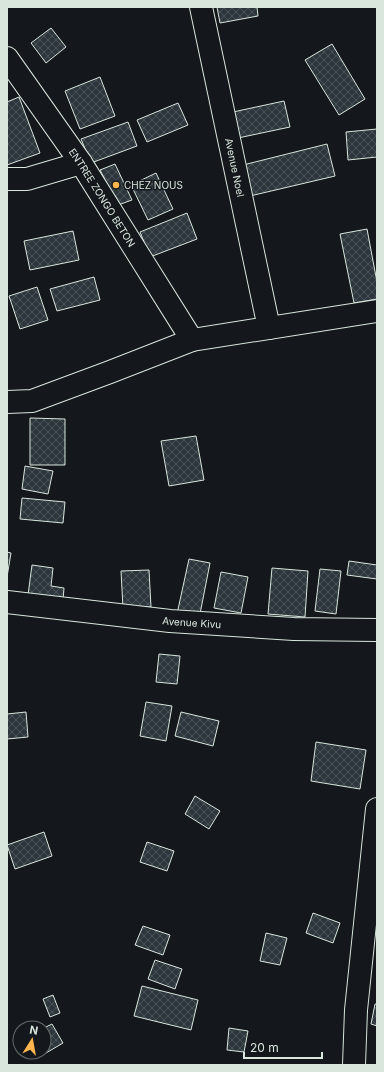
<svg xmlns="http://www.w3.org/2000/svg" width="384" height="1072" viewBox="0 0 384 1072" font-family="Inter,sans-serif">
<defs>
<pattern id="building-cross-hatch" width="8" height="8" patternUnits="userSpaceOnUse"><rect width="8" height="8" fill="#2c363c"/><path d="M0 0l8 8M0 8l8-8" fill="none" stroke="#4a5358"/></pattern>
</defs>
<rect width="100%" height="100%" fill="#14181c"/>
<g fill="url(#building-cross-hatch)" stroke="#d8e6dc">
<polygon points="217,7 257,7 258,16 220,23"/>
<polygon points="51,28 66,47 46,63 31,43"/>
<polygon points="332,44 365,99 339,115 305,60"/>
<polygon points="100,77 115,116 80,129 65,91"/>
<polygon points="19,97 40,153 7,165 7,102"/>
<polygon points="284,101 290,127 238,138 233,112"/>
<polygon points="178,103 188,125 147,142 137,120"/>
<polygon points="128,122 137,146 91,163 81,139"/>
<polygon points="377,129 377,157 348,160 346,132"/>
<polygon points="327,144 335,176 250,196 243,165"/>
<polygon points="115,164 132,200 118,205 100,170"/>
<polygon points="156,173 173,209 148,220 131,185"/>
<polygon points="187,213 197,239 150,257 140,232"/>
<polygon points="367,229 377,282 377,299 354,303 340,234"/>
<polygon points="73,231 79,260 30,270 24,241"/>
<polygon points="94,277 100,300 57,311 50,289"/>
<polygon points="37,287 48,320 20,329 9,296"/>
<polygon points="30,418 65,419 65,465 30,465"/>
<polygon points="196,436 204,480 169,486 161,441"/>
<polygon points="25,466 53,471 48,494 22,489"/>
<polygon points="22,498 65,502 63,523 20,519"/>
<polygon points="7,552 11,553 7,577"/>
<polygon points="189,559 210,563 199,619 177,614"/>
<polygon points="349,561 377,565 377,579 347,575"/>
<polygon points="32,565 53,568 51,586 64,588 63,600 28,595"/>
<polygon points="272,568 308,571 305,617 268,614"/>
<polygon points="320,569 341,571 336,614 315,611"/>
<polygon points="149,570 151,607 123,608 121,571"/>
<polygon points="221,572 248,577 241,613 214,608"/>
<polygon points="159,654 180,656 177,684 156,682"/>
<polygon points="146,702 172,706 166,741 140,736"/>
<polygon points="26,712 28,737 7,739 7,714"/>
<polygon points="181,712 219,721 213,746 175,736"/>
<polygon points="316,742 366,750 360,789 311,781"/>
<polygon points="195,796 220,811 209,829 185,814"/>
<polygon points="44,832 52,856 15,869 7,845"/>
<polygon points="147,842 174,851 167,871 140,862"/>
<polygon points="313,913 340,923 333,943 306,933"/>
<polygon points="143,926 170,935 163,955 135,945"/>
<polygon points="266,933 287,938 280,965 260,961"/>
<polygon points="155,960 182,969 175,989 148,979"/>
<polygon points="142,986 198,1000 191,1030 134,1016"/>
<polygon points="53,995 60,1013 50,1017 43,999"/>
<polygon points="375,1004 377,1004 377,1026 371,1024"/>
<polygon points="52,1024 63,1043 46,1053 44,1049 44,1028"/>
<polygon points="229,1028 248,1031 244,1052 227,1050"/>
</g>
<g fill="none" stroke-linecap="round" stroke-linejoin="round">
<g stroke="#d8e6dc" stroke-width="24">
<g id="minor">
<path id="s1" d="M201,7l68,321"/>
<path id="s2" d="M7,58l74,105 111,177"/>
<polyline points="7,179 27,179 81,163"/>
<polyline points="7,402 32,401 110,372 192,340 377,311"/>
<path id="s3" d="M7,602l163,19 124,8 83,1"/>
<polyline points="354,1065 356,1010 377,809"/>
</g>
</g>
<use href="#minor" stroke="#14181c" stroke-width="22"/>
</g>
<circle fill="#ffb74d" stroke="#14181c" stroke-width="1.5" cx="116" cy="185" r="4"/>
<g text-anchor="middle" stroke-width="3" stroke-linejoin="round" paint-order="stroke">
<g font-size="10" fill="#d8e6dc" stroke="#14181c">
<text dy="4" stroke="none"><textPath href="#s1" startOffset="164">Avenue Noel</textPath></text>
<text dy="4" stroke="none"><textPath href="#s2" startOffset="169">ENTREE ZONGO BETON</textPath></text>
<text dy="4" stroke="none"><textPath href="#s3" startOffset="186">Avenue Kivu</textPath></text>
</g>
<g font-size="10" fill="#d8e6dc" stroke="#14181c" text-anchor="start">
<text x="124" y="189">CHEZ NOUS</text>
</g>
</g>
<rect width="384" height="1072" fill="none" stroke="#d8e6dc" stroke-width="16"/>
<g transform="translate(32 1040) rotate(11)"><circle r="19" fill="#14181c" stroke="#626a69"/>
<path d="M0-3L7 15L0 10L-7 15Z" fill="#ffb74d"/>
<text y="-6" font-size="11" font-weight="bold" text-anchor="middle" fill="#d8e6dc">N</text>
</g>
<path d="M244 1052v6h78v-6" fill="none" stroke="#d8e6dc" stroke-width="2"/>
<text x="250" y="1052" font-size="12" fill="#d8e6dc" stroke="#14181c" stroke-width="3" paint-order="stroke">20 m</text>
</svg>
